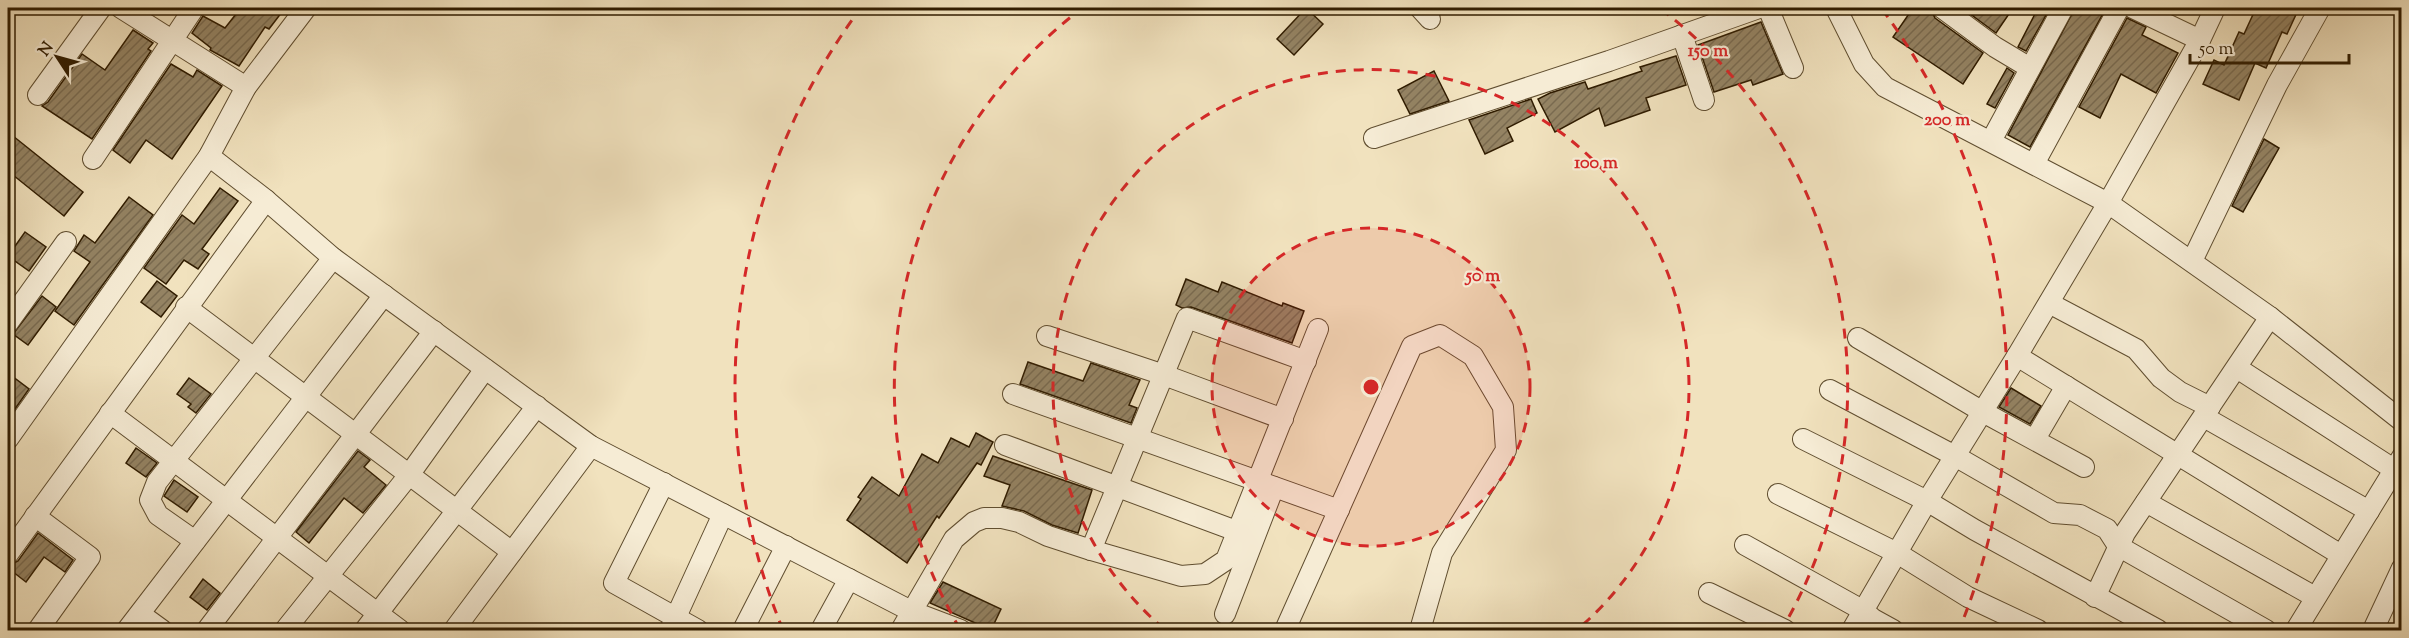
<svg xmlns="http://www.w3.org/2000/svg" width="2409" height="638" viewBox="0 0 2409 638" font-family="'Sorts Mill Goudy',serif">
<defs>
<pattern id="building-hatch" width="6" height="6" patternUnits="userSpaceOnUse" patternTransform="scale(1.5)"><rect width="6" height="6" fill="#948363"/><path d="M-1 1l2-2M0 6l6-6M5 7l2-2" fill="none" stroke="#796a4f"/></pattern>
</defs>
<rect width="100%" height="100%" fill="#f1e2be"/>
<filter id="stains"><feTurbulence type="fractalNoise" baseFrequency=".00333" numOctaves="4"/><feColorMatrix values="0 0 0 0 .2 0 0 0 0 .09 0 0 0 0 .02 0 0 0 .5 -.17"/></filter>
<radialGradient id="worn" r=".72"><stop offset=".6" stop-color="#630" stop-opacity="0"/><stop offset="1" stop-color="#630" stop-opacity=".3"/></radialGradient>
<g fill="url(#building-hatch)" stroke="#301c00" stroke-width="1.5">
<polygon points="238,8 285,8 269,29 265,27 239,66 210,50 211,48 192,33 203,16 225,28 240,9"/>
<polygon points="1306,8 1323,24 1294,55 1277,39"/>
<polygon points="1913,8 1930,8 1935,18 1983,53 1963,84 1893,37"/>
<polygon points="1973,8 2013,8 1996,33 1969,13"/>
<polygon points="2038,8 2050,8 2026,51 2018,47"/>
<polygon points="2075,8 2106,8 2030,147 2008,135"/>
<polygon points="2256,8 2299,8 2287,34 2282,32 2266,68 2255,63 2239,100 2203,84 2214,60 2224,65 2239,32 2244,34"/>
<polygon points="2127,18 2146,27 2142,35 2178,53 2156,93 2121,74 2100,118 2079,107"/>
<polygon points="1761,22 1783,74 1753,85 1751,80 1714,92 1698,45"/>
<polygon points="133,30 153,43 148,49 151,51 92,139 42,106 48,102 82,54 105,70"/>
<polygon points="1676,56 1686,85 1646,98 1650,110 1605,126 1599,108 1555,132 1538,99 1550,93 1585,82 1588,89 1642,71 1640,67"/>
<polygon points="171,64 193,77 197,70 222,86 172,159 146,140 130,163 113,150"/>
<polygon points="2007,68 2014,73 1995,108 1987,104"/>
<polygon points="1434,71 1449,101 1410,114 1398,90"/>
<polygon points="1531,99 1537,113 1507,128 1513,141 1485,154 1469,120"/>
<polygon points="8,132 83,192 64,216 8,171"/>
<polygon points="2264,139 2279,148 2243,212 2232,206"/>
<polygon points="220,188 238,201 202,249 209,254 198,269 184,260 166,284 144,268 182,215 194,224"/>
<polygon points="129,197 153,215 74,325 55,311 90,262 74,251 84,235 95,243"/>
<polygon points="25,232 46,247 29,271 8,256"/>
<polygon points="1186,279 1218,292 1222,282 1282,306 1283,303 1304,311 1292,343 1191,307 1182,308 1176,305"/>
<polygon points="157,281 177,296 161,317 141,302"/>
<polygon points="42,296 56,307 28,345 13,334"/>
<polygon points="1028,362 1083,381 1091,363 1140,380 1129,405 1137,408 1131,423 1020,384"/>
<polygon points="8,373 29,389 8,419"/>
<polygon points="189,378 211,394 196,413 188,407 191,404 177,394"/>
<polygon points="2011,388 2041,406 2030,424 1999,407"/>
<polygon points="976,433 993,442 981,465 977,463 939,518 937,516 907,563 847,520 861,499 858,497 872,477 899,496 922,454 938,463 951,438 969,447"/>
<polygon points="136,448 157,463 146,477 126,463"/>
<polygon points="358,451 370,460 364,467 386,485 363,513 344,498 309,543 296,532"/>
<polygon points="993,456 1092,490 1078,533 1052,525 1024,511 1002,506 1010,485 984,476"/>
<polygon points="174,480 198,497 187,512 164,496"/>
<polygon points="38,533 73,560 65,572 44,557 26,582 8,568 8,566 18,561"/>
<polygon points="203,579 220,593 207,610 190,597"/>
<polygon points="943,582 1001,609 991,630 930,603"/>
</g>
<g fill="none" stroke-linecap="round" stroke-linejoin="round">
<g stroke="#604e30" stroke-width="22">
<g id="street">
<polyline points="121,8 246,87"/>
<polyline points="1420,8 1430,19"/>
<polyline points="1768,8 1793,68"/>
<polyline points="1836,8 1864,64 1885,87 2108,203 2270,317"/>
<polyline points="1942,8 1995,47 2030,68"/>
<polyline points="2133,8 2200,40"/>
<polyline points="1682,35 1704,100"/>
<polyline points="38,95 101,8"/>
<polyline points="1374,138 1609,61 1759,8"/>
<polyline points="1991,141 2063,8"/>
<polyline points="209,156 266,200 333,258 591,446 911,611 961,630"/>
<polyline points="93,159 194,8"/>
<polyline points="2034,164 2119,8"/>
<polyline points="2192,261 2277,85 2320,8"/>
<polyline points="2049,303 2136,349 2161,378 2180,392 2210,407"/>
<polyline points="186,307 512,552"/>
<polyline points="8,323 66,242"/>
<polyline points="1047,336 1164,375 1283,419"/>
<polyline points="1858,338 1983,412 2084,467"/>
<polyline points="2017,356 2341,555"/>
<polyline points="2237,368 2395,470"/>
<polyline points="1830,390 1955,456 2054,513 2080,515 2107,529 2118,546 2266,630"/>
<polyline points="1013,394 1339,510"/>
<polyline points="110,413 400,630"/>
<polyline points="2204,417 2369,511"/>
<polyline points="8,439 209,156 246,87 306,8"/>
<polyline points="1803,439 1927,501 1975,530 2158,630"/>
<polyline points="2035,439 2066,386"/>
<polyline points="1005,445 1239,532"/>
<polyline points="664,483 614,583 698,630"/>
<polyline points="1778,494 1897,553 1968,597 2038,630"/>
<polyline points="2146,502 2315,597"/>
<polyline points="35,516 90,557 38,630"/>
<polyline points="195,541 158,515 150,500 157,482 333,258"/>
<polyline points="1745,545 1864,611 1873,619 1893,630"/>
<polyline points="1091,550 1187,318 1306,361"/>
<polyline points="8,554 266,200"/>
<polyline points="1709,593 1785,630"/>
<polyline points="2095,597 2125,533 2270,317 2402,421"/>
<polyline points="140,614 162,630"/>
<polyline points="1225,614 1274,487"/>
<polyline points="127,630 384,295"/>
<polyline points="207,630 434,331"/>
<polyline points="285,630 409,475 485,369"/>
<polyline points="365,630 537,406"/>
<polyline points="454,630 591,446"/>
<polyline points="670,630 723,514"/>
<polyline points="743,630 786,546"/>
<polyline points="821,630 849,579"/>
<polyline points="901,630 954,539 974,522 984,518 1002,518 1019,522 1048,536 1091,550 1181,576 1205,574 1226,560 1318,329"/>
<polyline points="1285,630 1412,346 1440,335 1473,356 1503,407 1506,450 1442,553 1420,630"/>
<polyline points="1852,630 1927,501 2017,356 2108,203 2200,40 2215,8"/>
<polyline points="2296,630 2402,457"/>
<polyline points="2373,630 2402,568"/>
</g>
</g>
<use href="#street" stroke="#f6ecd5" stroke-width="20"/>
</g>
<circle cx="1371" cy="387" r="159" fill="#d62828" fill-opacity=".12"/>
<g fill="none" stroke="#d62828" stroke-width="3" stroke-dasharray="10 8">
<circle cx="1371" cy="387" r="159"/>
<path d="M1164 629A318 318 0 1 1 1578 629"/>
<path d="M960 629A477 477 0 0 1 1081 9M1661 9A477 477 0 0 1 1782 629"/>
<path d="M783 630A636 636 0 0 1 860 9M1882 9A636 636 0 0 1 1959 630"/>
</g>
<circle cx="1371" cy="387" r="9" fill="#d62828" stroke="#f6ecd5" stroke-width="3"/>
<g font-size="18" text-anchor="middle" font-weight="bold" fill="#d62828" stroke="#f6ecd5" stroke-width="4.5" stroke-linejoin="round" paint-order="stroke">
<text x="1708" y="56">150 m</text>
<text x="1947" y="125">200 m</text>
<text x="1596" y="168">100 m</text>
<text x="1483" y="281">50 m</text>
</g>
<rect width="2409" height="638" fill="none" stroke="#f1e2be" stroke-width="30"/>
<rect x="9" y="9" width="2391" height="620" fill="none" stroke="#301c00" stroke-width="3"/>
<rect x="15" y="15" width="2379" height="608" fill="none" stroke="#301c00" stroke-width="1.5"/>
<g transform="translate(57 57) rotate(306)" stroke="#f6ecd5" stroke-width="4.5" paint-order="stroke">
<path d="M0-4.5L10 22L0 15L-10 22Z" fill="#301c00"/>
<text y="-9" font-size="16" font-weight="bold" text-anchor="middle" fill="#301c00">N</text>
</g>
<path d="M2190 54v9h159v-9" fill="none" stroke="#301c00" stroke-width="3"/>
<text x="2199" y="54" font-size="18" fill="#301c00" stroke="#f6ecd5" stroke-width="4.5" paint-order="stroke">50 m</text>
<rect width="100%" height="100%" filter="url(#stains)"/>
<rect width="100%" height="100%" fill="url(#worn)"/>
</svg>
